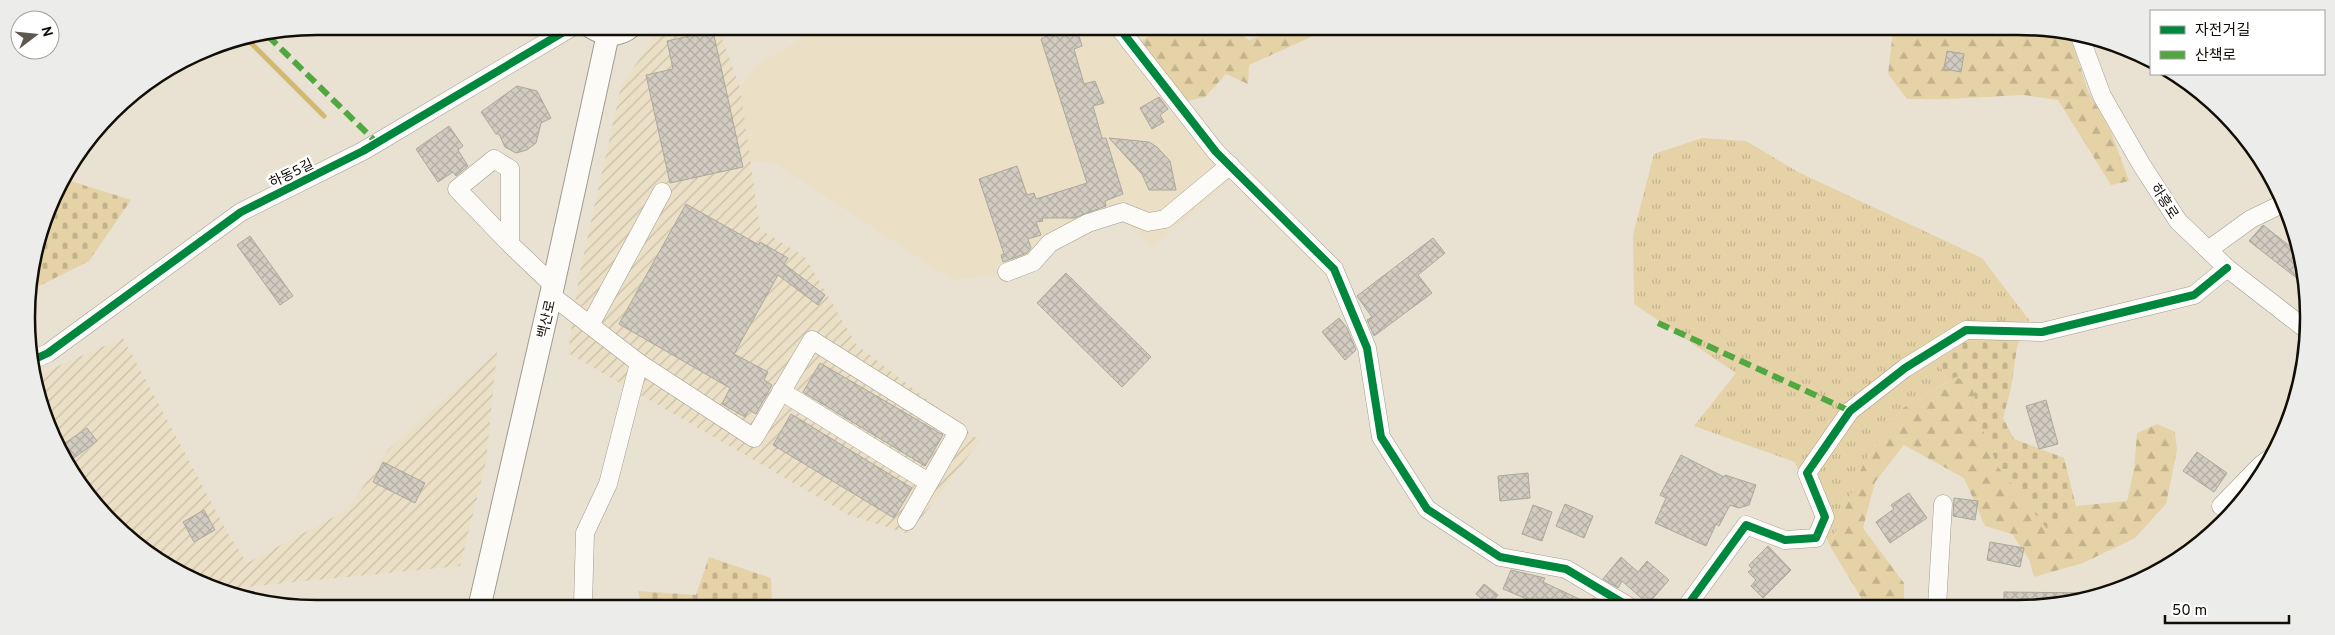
<svg xmlns="http://www.w3.org/2000/svg" width="2335" height="635" viewBox="0 0 2335 635" font-family="Overpass,'Noto Sans KR',sans-serif">
<defs>
<pattern id="industrial-furrows" width="10" height="10" patternUnits="userSpaceOnUse" patternTransform="scale(1.25)"><rect width="10" height="10" fill="#ebe0c6"/><path d="M-1 1l2-2M0 10L10 0M9 11l2-2" fill="none" stroke="#c8bfa9"/></pattern>
<pattern id="grass-tufts" width="24" height="20" patternUnits="userSpaceOnUse" patternTransform="scale(1.25)"><rect width="24" height="20" fill="#e5d2a6"/><path d="M3 7l-1-3M5 7V3M7 7l1-3M15 17l-1-3M17 17v-4M19 17l1-3" fill="none" stroke="#c3b38d"/></pattern>
<pattern id="forest-firs" width="22" height="20" patternUnits="userSpaceOnUse" patternTransform="scale(1.25)"><rect width="22" height="20" fill="#e5d2a6"/><path d="M5 1l3.5 6h-7zM16 11l3.5 6h-7z" fill="#c3b38d"/></pattern>
<pattern id="cemetery-stones" width="16" height="16" patternUnits="userSpaceOnUse" patternTransform="scale(1.25)"><rect width="16" height="16" fill="#e5d2a6"/><path d="M2 7V4a2 2 0 0 1 4 0v3zM10 15v-3a2 2 0 0 1 4 0v3z" fill="#c3b38d"/></pattern>
<pattern id="building-cross-hatch" width="8" height="8" patternUnits="userSpaceOnUse" patternTransform="scale(1.25)"><rect width="8" height="8" fill="#d1cbc0"/><path d="M0 0l8 8M0 8l8-8" fill="none" stroke="#b2ada4"/></pattern>
</defs>
<rect width="100%" height="100%" fill="#e9e2d3"/>
<g fill="#ebe0c6">
<polygon points="823,28 1112,29 1232,178 1152,248 1123,219 999,275 952,280 775,163 749,161 740,87 758,63"/>
<polygon points="1118,29 1156,29 1138,45"/>
</g>
<g fill="url(#industrial-furrows)">
<polygon points="663,27 718,28 740,87 760,229 805,257 856,344 980,441 909,534 849,515 568,353 579,276 621,87 657,32"/>
<polygon points="123,338 229,535 247,563 347,510 388,450 497,352 486,462 460,566 224,589 172,570 87,495 36,393 35,376"/>
</g>
<polygon fill="url(#grass-tufts)" points="1702,138 1746,141 1798,172 1982,258 2029,320 2017,347 2001,338 1937,358 1947,382 1903,408 1864,462 1830,546 1795,462 1694,426 1736,373 1634,304 1633,235 1654,154"/>
<g fill="url(#forest-firs)">
<polygon points="1156,29 1234,29 1249,40 1277,29 1329,29 1249,65 1248,84 1226,74 1205,97 1183,102 1138,45"/>
<polygon points="1893,31 2069,32 2088,91 2111,132 2129,181 2111,185 2058,100 2024,95 1947,99 1907,99 1888,74"/>
<polygon points="31,283 37,287 32,345 27,298"/>
<polygon points="1956,377 1972,383 1978,418 2027,503 2051,534 2076,506 2127,501 2134,469 2137,433 2157,424 2175,432 2177,450 2166,504 2135,538 2083,563 2034,577 2029,559 2012,534 1985,526 1964,478 1904,445 1875,482 1863,528 1904,583 1904,606 1866,606 1830,546 1864,462 1903,408"/>
</g>
<g fill="url(#cemetery-stones)">
<polygon points="64,179 131,200 89,261 37,287 31,283 56,188"/>
<polygon points="1967,338 2001,338 2017,347 2011,388 2003,418 2014,439 2064,458 2076,506 2051,534 1998,467 1978,418 1972,383 1956,377 1947,382 1937,358"/>
<polygon points="709,557 771,578 772,604 641,604 638,591 696,595"/>
</g>
<g fill="none" stroke-linecap="round" stroke-linejoin="round">
<polyline stroke="#d5b76e" stroke-width="5" points="248,40 324,116"/>
</g>
<g fill="url(#building-cross-hatch)" stroke="#ada89c">
<polygon points="1047,29 1077,29 1082,46 1074,49 1084,84 1095,81 1104,103 1093,106 1102,138 1106,138 1123,194 1105,201 1106,206 1074,218 1042,218 1043,221 1036,222 1041,235 1028,239 1031,248 1027,253 1003,262 1001,255 1004,254 979,179 1017,166 1027,195 1034,193 1036,199 1087,183 1041,39 1049,35"/>
<polygon points="713,31 743,167 670,183 646,75 673,69 667,41"/>
<polygon points="1947,51 1964,54 1961,72 1944,69"/>
<polygon points="517,86 537,91 551,118 541,123 536,143 527,150 516,153 505,147 499,134 496,134 481,112"/>
<polygon points="1159,97 1168,109 1160,115 1164,122 1152,129 1140,108"/>
<polygon points="449,126 463,146 458,150 468,166 456,176 453,172 438,182 416,149"/>
<polygon points="1109,138 1149,142 1157,147 1170,161 1176,190 1149,190 1142,174"/>
<polygon points="686,204 759,245 760,242 788,258 784,264 825,295 818,305 778,275 734,354 768,372 764,380 772,385 756,414 749,410 745,417 722,404 730,388 619,324"/>
<polygon points="2263,225 2301,255 2303,260 2303,283 2249,241"/>
<polygon points="250,236 293,296 280,305 237,245"/>
<polygon points="1433,238 1445,253 1418,275 1432,293 1374,336 1367,320 1372,317 1357,296"/>
<polygon points="1066,273 1151,357 1122,387 1037,303"/>
<polygon points="1339,318 1347,328 1356,350 1345,360 1322,332"/>
<polygon points="820,363 943,435 925,466 803,392"/>
<polygon points="2046,400 2058,444 2039,449 2026,406"/>
<polygon points="791,414 912,488 894,518 773,445"/>
<polygon points="87,428 97,441 70,461 62,445"/>
<polygon points="2197,452 2227,473 2214,492 2183,471"/>
<polygon points="1681,455 1724,477 1725,475 1756,485 1749,505 1739,508 1730,505 1719,526 1716,524 1706,546 1655,523 1666,498 1660,495"/>
<polygon points="383,462 425,483 415,503 373,482"/>
<polygon points="1528,473 1530,498 1500,501 1498,476"/>
<polygon points="1909,493 1927,518 1890,543 1876,522 1894,509 1891,505"/>
<polygon points="1954,498 1978,501 1975,520 1953,516"/>
<polygon points="1565,504 1593,516 1584,538 1556,526"/>
<polygon points="1533,505 1552,512 1542,541 1522,534"/>
<polygon points="204,510 215,530 194,542 183,522"/>
<polygon points="1990,542 2024,548 2020,567 1987,560"/>
<polygon points="1768,546 1791,570 1763,598 1751,586 1756,580 1748,572 1752,569 1749,565"/>
<polygon points="1621,557 1638,572 1647,561 1669,580 1648,604 1622,581 1618,588 1603,579"/>
<polygon points="1511,570 1545,578 1543,582 1590,604 1593,598 1606,606 1541,605 1503,589"/>
<polygon points="1484,584 1498,595 1490,605 1476,594"/>
<polygon points="2004,592 2090,593 2091,597 2055,606 2004,606"/>
</g>
<g fill="none" stroke-linecap="round" stroke-linejoin="round">
<g stroke="#a09b90" stroke-width="19">
<g id="minor">
<polyline points="1120,29 1216,152 1334,269 1367,348 1381,437 1427,509 1500,557 1566,569 1628,606"/>
<polyline points="2079,34 2102,96 2141,164 2178,221 2227,268 2303,327"/>
<polyline points="510,244 457,189 494,159 510,169 510,244 553,285"/>
<polyline points="2208,250 2251,219 2280,205"/>
<polyline points="1007,272 1033,262 1050,243 1088,223 1123,212 1148,222 1165,219 1230,165"/>
<polyline points="551,295 639,363 754,438 812,340 958,432 907,521"/>
<polyline points="590,325 662,192"/>
<polyline points="33,360 48,353 241,212 363,151 572,27"/>
<polyline points="781,391 928,482"/>
<polyline points="2221,506 2261,465 2272,457"/>
<polyline points="583,604 585,533 608,484 639,363"/>
<polyline points="1687,606 1746,525 1785,540 1816,538 1825,517 1807,473 1850,411 1905,368 1966,330 2042,332 2194,295 2227,268"/>
<polyline points="1937,606 1943,504"/>
</g>
</g>
<g stroke="#a09b90" stroke-width="24">
<g id="major">
<path d="M591,27c13,8 27,10 39,0"/>
<polyline points="480,604 551,295 608,34"/>
</g>
</g>
<use href="#minor" stroke="#fcfbf8" stroke-width="18"/>
<use href="#major" stroke="#fcfbf8" stroke-width="22"/>
<g stroke="#51a840" stroke-width="6" stroke-dasharray="12 6" stroke-linecap="butt">
<polyline points="268,36 376,142"/>
<polyline points="1658,323 1850,411"/>
</g>
<g stroke="#fff" stroke-width="11">
<g id="cycleway">
<polyline points="1120,29 1216,152 1334,269 1367,348 1381,437 1427,509 1500,557 1566,569 1628,606"/>
<polyline points="33,360 48,353 241,212 363,151 572,27"/>
<polyline points="1687,606 1746,525 1785,540 1816,538 1825,517 1807,473 1850,411 1905,368 1966,330 2042,332 2194,295 2227,268"/>
</g>
</g>
<use href="#cycleway" stroke="#00873e" stroke-width="8"/>
</g>
<g text-anchor="middle" stroke-width="5" stroke-linejoin="round" paint-order="stroke">
<g font-size="14" fill="#120e06" stroke="#fff">
<text transform="translate(291 173) rotate(-26)" y="5">하동5길</text>
<text transform="translate(2165 201) rotate(57)" y="5">하흥로</text>
<text transform="translate(546 319) rotate(-77)" y="5">백산로</text>
</g>
</g>
<path d="M0 0H2335V635H0ZM317 35H2018A282 282 0 0 1 2300 317V318A282 282 0 0 1 2018 600H317A282 282 0 0 1 35 318V317A282 282 0 0 1 317 35Z" fill="#ececeb" fill-rule="evenodd"/>
<path fill="none" stroke="#120e06" stroke-width="2.5" d="M317 35H2018A282 282 0 0 1 2300 317V318A282 282 0 0 1 2018 600H317A282 282 0 0 1 35 318V317A282 282 0 0 1 317 35Z"/>
<rect x="2150" y="10" width="175" height="65" fill="#ffffff" stroke="#a09f9b"/>
<rect x="2160" y="26" width="25" height="8" fill="#00873e" stroke="#a09f9b"/>
<text x="2195" y="35" font-size="15" fill="#120e06">자전거길</text>
<rect x="2160" y="51" width="25" height="8" fill="#51a840" stroke="#a09f9b"/>
<text x="2195" y="60" font-size="15" fill="#120e06">산책로</text>
<g transform="translate(35 35) rotate(74)"><circle r="24" fill="#ffffff" stroke="#a09f9b"/>
<path d="M0-4L9 19L0 12L-9 19Z" fill="#5d584e"/>
<text y="-8" font-size="14" font-weight="bold" text-anchor="middle" fill="#120e06">N</text>
</g>
<path d="M2165 615v8h124v-8" fill="none" stroke="#120e06" stroke-width="2.5"/>
<text x="2172" y="615" font-size="15" fill="#120e06" stroke="#ffffff" stroke-width="4" paint-order="stroke">50 m</text>
</svg>
